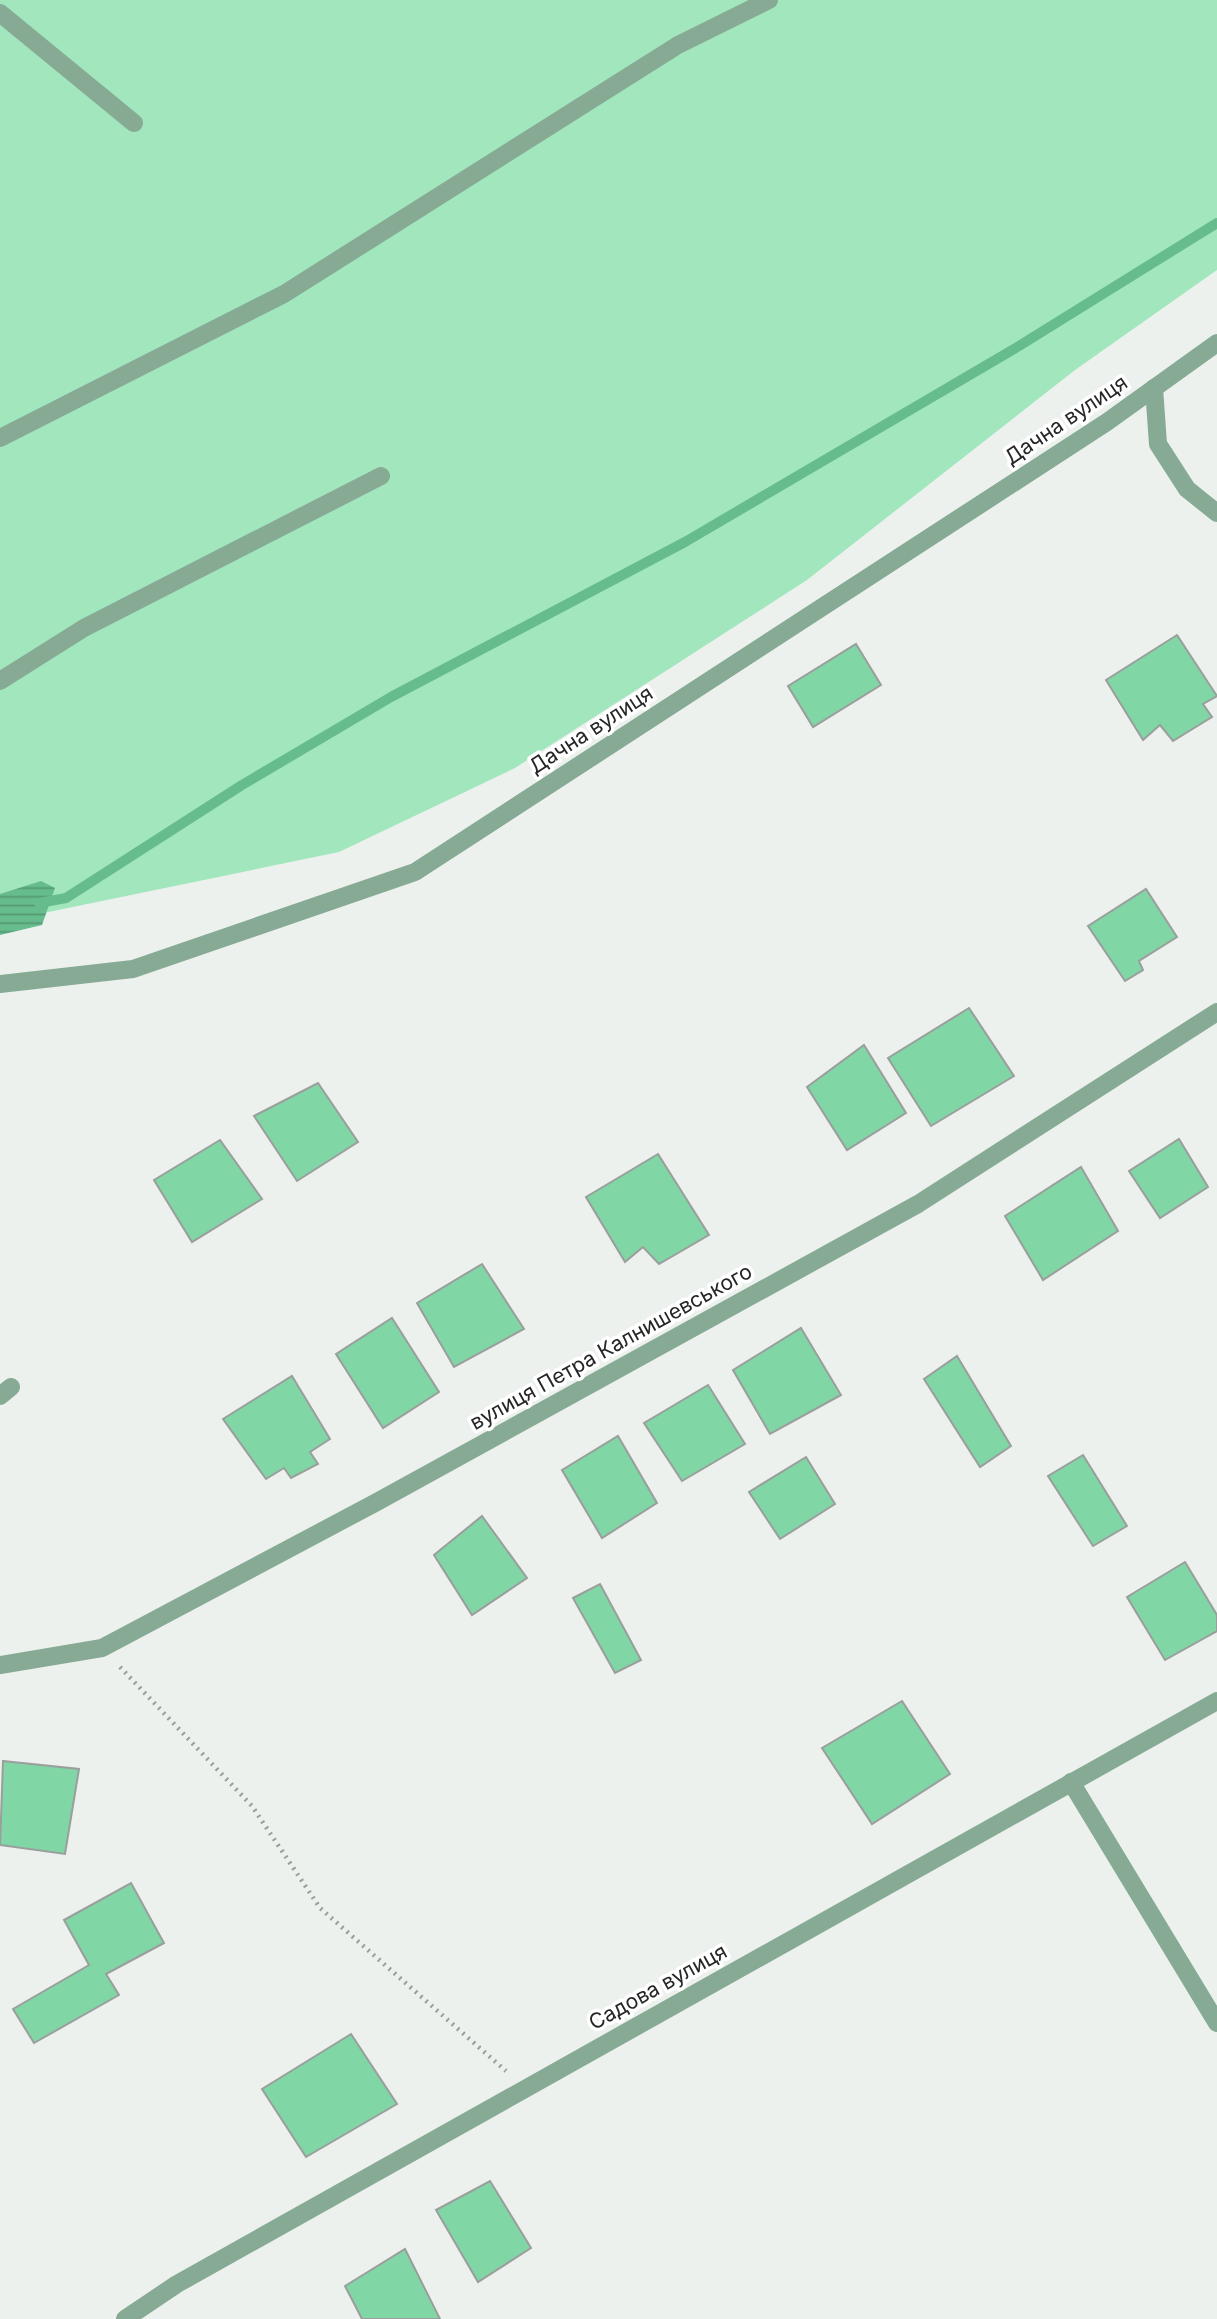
<svg xmlns="http://www.w3.org/2000/svg" width="1217" height="2319" viewBox="0 0 1217 2319" font-family="Inter,sans-serif">
<defs>
<pattern id="water-rules" width="6" height="5" patternUnits="userSpaceOnUse" patternTransform="scale(1.75)"><rect width="6" height="5" fill="#66bc8c"/><path d="M0 2.5h6" fill="none" stroke="#549972"/></pattern>
</defs>
<rect width="100%" height="100%" fill="#ecf1ee"/>
<polygon fill="#a1e6bd" points="0,0 1217,0 1217,270 1075,370 807,580 515,768 339,852 0,922"/>
<polygon fill="url(#water-rules)" points="41,881 55,888 42,925 0,935 0,894"/>
<g fill="none" stroke-linecap="round" stroke-linejoin="round">
<polyline stroke="#66bc8c" stroke-width="10" points="39,903 66,898 242,785 391,697 685,542 1019,346 1217,223"/>
</g>
<g fill="#80d6a5" stroke="#9a9e9c" stroke-width="2">
<polygon points="1177,635 1217,696 1203,704 1212,717 1173,741 1160,725 1143,740 1106,680"/>
<polygon points="856,644 881,685 813,727 788,686"/>
<polygon points="1146,889 1177,937 1139,961 1143,970 1125,981 1088,926"/>
<polygon points="969,1008 1014,1076 931,1126 888,1058"/>
<polygon points="864,1045 906,1113 847,1150 807,1087"/>
<polygon points="318,1083 358,1142 297,1181 254,1116"/>
<polygon points="1179,1139 1208,1187 1160,1218 1129,1171"/>
<polygon points="220,1140 262,1199 192,1242 154,1180"/>
<polygon points="658,1154 709,1235 659,1264 643,1247 625,1262 586,1197"/>
<polygon points="1081,1167 1118,1231 1043,1280 1005,1216"/>
<polygon points="482,1264 524,1329 454,1367 417,1303"/>
<polygon points="392,1318 439,1392 383,1428 336,1354"/>
<polygon points="801,1328 841,1395 770,1434 733,1370"/>
<polygon points="957,1356 1011,1446 980,1467 924,1379"/>
<polygon points="292,1376 330,1439 310,1452 318,1464 291,1478 284,1468 266,1479 223,1419"/>
<polygon points="708,1385 745,1444 682,1481 644,1423"/>
<polygon points="618,1436 657,1503 602,1538 562,1470"/>
<polygon points="1083,1455 1127,1526 1093,1546 1048,1476"/>
<polygon points="806,1457 835,1504 780,1539 749,1492"/>
<polygon points="482,1516 527,1578 472,1615 434,1555"/>
<polygon points="1185,1562 1217,1615 1217,1631 1165,1660 1127,1597"/>
<polygon points="600,1584 641,1660 615,1673 573,1598"/>
<polygon points="902,1701 950,1774 872,1824 822,1748"/>
<polygon points="3,1761 79,1769 65,1854 0,1845"/>
<polygon points="131,1883 164,1943 106,1974 119,1995 34,2043 13,2009 89,1965 64,1920"/>
<polygon points="351,2034 397,2104 306,2157 262,2089"/>
<polygon points="490,2181 531,2248 478,2282 436,2210"/>
<polygon points="405,2249 440,2319 362,2319 345,2286"/>
</g>
<g fill="none" stroke-linecap="round" stroke-linejoin="round">
<polyline stroke="#9a9d9b" stroke-width="4.5" stroke-dasharray="2 5" stroke-linecap="butt" points="120,1667 252,1806 320,1908 506,2071"/>
<g stroke="#87aa94" stroke-width="18">
<polyline points="0,13 134,123"/>
<polyline points="1154,388 1158,444 1187,489 1217,513"/>
<polyline points="0,438 284,294 678,45 769,0"/>
<polyline points="0,681 84,628 381,476"/>
<polyline points="0,984 133,969 415,872 1107,422 1217,343"/>
<polyline points="0,1396 11,1387"/>
<polyline points="0,1665 102,1648 375,1503 918,1204 1217,1012"/>
<polyline points="1071,1782 1217,2023"/>
<polyline points="125,2319 177,2284 1217,1701"/>
</g>
</g>
<g text-anchor="middle" stroke-width="7" stroke-linejoin="round" paint-order="stroke">
<g font-size="21" fill="#252625" stroke="#fff">
<text transform="translate(1066 420) rotate(-34)" y="7">Дачна вулиця</text>
<text transform="translate(591 730) rotate(-33)" y="7">Дачна вулиця</text>
<text transform="translate(611 1347) rotate(-29)" y="7">вулиця Петра Калнишевського</text>
<text transform="translate(658 1987) rotate(-29)" y="7">Садова вулиця</text>
</g>
</g>
</svg>
